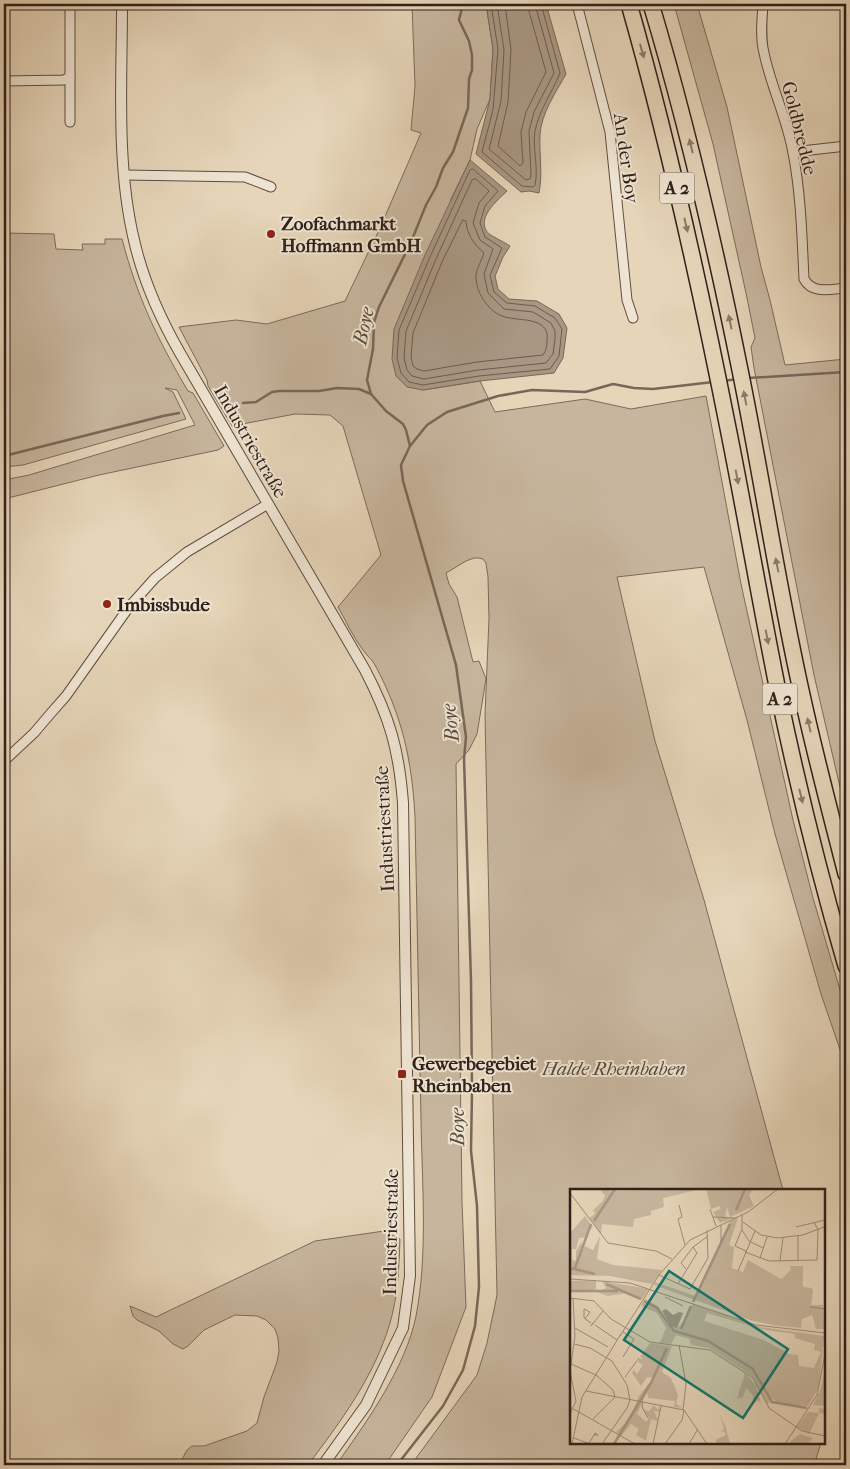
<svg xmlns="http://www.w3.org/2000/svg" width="850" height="1469" viewBox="0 0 850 1469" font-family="'IM FELL French Canon',serif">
<rect width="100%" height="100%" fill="#e6d5b9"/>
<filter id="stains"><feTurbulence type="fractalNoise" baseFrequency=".004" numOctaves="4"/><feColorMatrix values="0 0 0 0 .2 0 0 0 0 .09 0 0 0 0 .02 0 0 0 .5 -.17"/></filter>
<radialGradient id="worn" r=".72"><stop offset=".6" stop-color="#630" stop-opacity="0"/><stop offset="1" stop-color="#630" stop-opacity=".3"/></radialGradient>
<g fill="#c7b69e" stroke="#7b6b5c">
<path d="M397,4h89l7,45 -3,50 -13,30 -7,31 -19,39 -28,191 57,-9 15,31 90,-13 46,10 75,-13 35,188 52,236 20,78 33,112v57l-25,-73 -46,-160 -28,-114 -43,-153 -87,10 38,164 49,159 79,290h-212v253h250l-7,22h-403l66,-90 10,-32 10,-48 -12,-580 4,-97 -1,-41 -2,-14 -3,-4 -4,-1h-5l-8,3 -20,12 3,11 8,13 16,65 6,-1 7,18 -9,55 -8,16 -13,14 6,438 4,105 -34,90 -47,68h-49c30,-42 70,-98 80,-149 12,-61 6,-134 5,-196 -2,-101 -4,-202 -6,-303 -3,-57 -13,-102 -40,-152 -3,-6 -8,-9 -12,-15 -10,-13 -17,-29 -25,-43l43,-52 -38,-129 -13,-11 -35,-1 -63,12 -24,-40 -1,-6 -28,-53 57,-7 31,4 78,-23 35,-73 41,-95 -10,-3 4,-44 -3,-81 -15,2z"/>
<polygon points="674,4 697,4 727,107 761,267 770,300 785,365 846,359 846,813 814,675 754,368 751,347 755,338 746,293 713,144"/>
<path d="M4,233l50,1 2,15 27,1 -1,-6h23v-5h17c15,57 34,97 63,147l3,5 5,2 31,53 -6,4 -119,25 -95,24v-19l25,-5 166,-50 -18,-35 -12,-2 8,4 13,27 -163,46 -19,2z"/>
<path d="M384,1231l16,8c-1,27 -2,57 -10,84 -16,54 -49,98 -82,142h-129l8,-15 5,-4h12l43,-15 10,-8 7,-26 13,-35 2,-11 -1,-13 -3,-9 -9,-9 -9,-4 -22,-1 -31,15 -16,16 -5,3 -10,-5 -14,-13 -22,-11 -4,-4 -3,-10 26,11 159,-76z"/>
</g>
<g fill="#a89783" stroke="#786759">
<path d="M486,4h60l20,70c-10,18 -25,40 -26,61 -1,21 3,36 -1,58l-10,-2 -8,1 -45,-38 14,-55 3,-50z"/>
<path d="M470,160l37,31c-9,9 -33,28 -18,43 6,4 15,8 21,12l-7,11 -8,19 3,13 11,10 28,2 22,13 8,14 -4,30 -9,15 -74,8 -57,9 -16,-3 -11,-11 -4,-17 2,-30 31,-74z"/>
</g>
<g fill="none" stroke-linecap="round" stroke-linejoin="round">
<g stroke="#6c5c4f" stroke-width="1">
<path d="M491,4l7,45 -5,61 -11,42 40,34 11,1 2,-2c4,-18 -3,-37 0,-54 4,-21 17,-38 25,-58l-19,-69"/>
<polyline points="497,4 504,50 501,101 489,149 526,180 530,179 531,175 529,131 534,112 554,73 535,4"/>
<polyline points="505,4 511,50 508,102 498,146 520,166 523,163 521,132 526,112 546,72 527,4"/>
<polygon points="473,169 498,191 485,206 480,223 485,237 502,248 490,275 494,292 507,303 535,306 555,318 562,329 559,356 550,369 479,376 423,385 409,382 401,373 397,358 399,330 430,257 470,170"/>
<polygon points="476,179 489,191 479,203 473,223 480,240 493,249 484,274 488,293 504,309 533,312 551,323 555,331 555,339 553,354 546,363 478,370 424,379 412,376 407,370 404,358 406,331 436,259 472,180"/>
<path d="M463,220l3,1c1,14 8,23 18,32 -2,7 -7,14 -8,22 -1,16 11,35 26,41 14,6 49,-1 45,25 0,5 -1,10 -4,14l-66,7 -53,9 -7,-2 -4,-3 -2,-9 2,-24 29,-71z"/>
</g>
<g stroke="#786759" stroke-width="2.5">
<polyline points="748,378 846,372"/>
<polyline points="723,381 738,379"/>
<polyline points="243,403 256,402 272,392 279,391 319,391 337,388 359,389 371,394"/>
<polyline points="410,446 427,425 447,412 498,396 532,390 585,392 613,384 634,388 653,389 713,382"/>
<polyline points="4,456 163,416 179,413"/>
<polyline points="397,1465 443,1406 463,1370 475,1326 479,1287 477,1206 471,1151 472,1091 471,980 464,759 466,737 456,665 403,481 401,465 410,446 406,430 403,424 386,411 371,394 367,380 373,349 374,322 379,307 411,242 426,205 436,187 443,168 453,152 468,108 469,79 472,70 472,55 469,41 459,20 463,4"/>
</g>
<g stroke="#5d4d42" stroke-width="11">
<g id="minor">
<polyline points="577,4 610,132 627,300 633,318"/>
<path d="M763,4c-1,16 -3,33 1,49 7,34 23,65 29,100 8,41 9,84 11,126 9,16 27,10 42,9"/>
<polyline points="70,77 70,122"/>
<polyline points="4,81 64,80 70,77 70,4"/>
<polyline points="793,152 846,146"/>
<polyline points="125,175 245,177 271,187"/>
<polyline points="4,761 34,733 51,713 66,696 129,607 155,578 187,552 268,504"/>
</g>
</g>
<g stroke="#5d4d42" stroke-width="12">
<path id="tertiary" d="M122,4c0,77 -6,161 12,236 9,40 26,78 46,113l185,317c25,48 34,80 38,133l7,473 -7,52 -37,77 -43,60"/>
</g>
<g stroke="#2f201b" stroke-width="18">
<g id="motorway">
<path d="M629,4c40,140 71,282 99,424 18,90 33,179 51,268 19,91 41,181 67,270"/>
<path d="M651,4c36,120 64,242 89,366 22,108 38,218 62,325 13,60 29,120 44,179"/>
</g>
</g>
<use href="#minor" stroke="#efe4d2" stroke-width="9"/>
<use href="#tertiary" stroke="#efe4d2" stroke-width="10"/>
<use href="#motorway" stroke="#e6d5b9" stroke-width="15"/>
</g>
<defs><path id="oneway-solid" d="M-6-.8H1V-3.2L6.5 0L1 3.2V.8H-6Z" transform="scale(1.25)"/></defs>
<g fill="#8a7a6a">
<use href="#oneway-solid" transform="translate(642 51) rotate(74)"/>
<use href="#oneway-solid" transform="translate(691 146) rotate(-104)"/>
<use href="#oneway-solid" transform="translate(686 225) rotate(77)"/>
<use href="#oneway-solid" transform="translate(730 322) rotate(-102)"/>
<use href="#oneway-solid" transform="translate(745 398) rotate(-101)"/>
<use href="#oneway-solid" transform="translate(737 477) rotate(79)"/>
<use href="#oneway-solid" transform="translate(777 565) rotate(-101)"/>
<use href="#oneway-solid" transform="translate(767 637) rotate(79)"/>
<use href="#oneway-solid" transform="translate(809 725) rotate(-103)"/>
<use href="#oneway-solid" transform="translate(801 796) rotate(76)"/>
</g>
<g fill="#8f2418" stroke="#efe4d2" stroke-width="2">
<circle cx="271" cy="234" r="5"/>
<circle cx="107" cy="604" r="5"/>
<rect x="397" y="1069" width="10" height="10" rx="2.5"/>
</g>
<g text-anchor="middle" stroke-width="4" stroke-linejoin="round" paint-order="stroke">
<g fill="#efe4d2" stroke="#695b52" stroke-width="1">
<rect x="659.5" y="172.5" width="35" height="31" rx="4"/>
<rect x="762.5" y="683.5" width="35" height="31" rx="4"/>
</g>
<g font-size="18" font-weight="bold" fill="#2f201b">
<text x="677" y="194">A 2</text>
<text x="780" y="705">A 2</text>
</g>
<g font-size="19" fill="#2f201b" stroke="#efe4d2">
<text transform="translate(800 128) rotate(76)" y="7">Goldbredde</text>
<text transform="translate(627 158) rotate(82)" y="7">An der Boy</text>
<text transform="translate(251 441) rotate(60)" y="7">Industriestraße</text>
<text transform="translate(384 829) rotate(-93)" y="7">Industriestraße</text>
<text transform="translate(390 1232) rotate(-89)" y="7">Industriestraße</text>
</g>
<g font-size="19" font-weight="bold" fill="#2f201b" stroke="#efe4d2" text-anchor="start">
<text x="281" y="230">Zoofachmarkt<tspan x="281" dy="22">Hoffmann GmbH</tspan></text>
<text x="117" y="611">Imbissbude</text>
<text x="412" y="1070">Gewerbegebiet<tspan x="412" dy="22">Rheinbaben</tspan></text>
</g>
<g font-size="19" font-style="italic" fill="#55463c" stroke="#efe4d2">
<text x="614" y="1075">Halde Rheinbaben</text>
</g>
<g font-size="20" font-style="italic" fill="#594a3f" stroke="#efe4d2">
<text transform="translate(363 326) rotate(-78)" y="7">Boye</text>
<text transform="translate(450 723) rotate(-96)" y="7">Boye</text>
<text transform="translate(457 1127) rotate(-91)" y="7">Boye</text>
</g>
</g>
<g transform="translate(570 1189)">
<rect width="255" height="255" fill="#e6d5b9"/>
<path d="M34,0l9,2 88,-2 -38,9 1,9 -13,4v4l-17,4 -1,8 -31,-3 -1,10 -12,-16 6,-4 -2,-4 10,-9 2,-6 -4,-4zM136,0h47l-4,6 5,11 -24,11 -3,-10 -2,10 8,1 -13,5 -7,-11 7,-3v-3l-9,3zM15,27l8,11 -5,5 -1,5h4l-12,1 -3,11h-4v11l4,1v-10l6,-10 -1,11 4,-6 8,4 7,-14 -3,23 16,6 49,5 -10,14 -42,-8 -40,-1v-42zM168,29l-9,27 5,2 -2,21 11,4 5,-12 33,19 10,-9 -1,-4h13v21l9,1 1,4 -2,13h12l1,24h-8l-4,-14 -10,4 -1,9 -28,-3 -23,-5 -96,-35 1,-3 40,14 35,-75zM26,91v9l-3,1 -23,2v-11zM32,92l47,8 -7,10 -15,-6 -19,3 -12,-4 10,-4zM75,110l13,7 13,20 7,1 5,-5 10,-18 67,23 64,9 -5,51 -11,19 -30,-3 -9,-7 -13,-26 -48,-30 46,31 16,31 -3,2 -15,-28 -43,-28 -18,-3 -2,-6 -13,-4 -5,9 -11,-1 6,-15 -9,-15 -16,-7zM137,124l58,17 30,4v4l20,6 -1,6 7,2 -7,16 -15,-2 -1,-11 -9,-1 -25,-14 -60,-19zM80,154l22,3 -10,26 9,6 7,17 -2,9 6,4 -8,-1 1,-6 -27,-3 -1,-6 -10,22 9,8 3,-4 -6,-8 6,1 5,-6 4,5 1,-4 1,6 -6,-1 4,10 -7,-2 -5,22 -10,-6 3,-6 -8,-5 -9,11 -6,-3 13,-12 10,-24 14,-18 -6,-1 -6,9 -9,-13 2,-3 3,4 6,-9 -5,-3 1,-3h5l-4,-2zM255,180v37l-12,-1 7,-14zM175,184l11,12 5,18 -3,-2 -5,3v-9l-7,-7 -3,9 -6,2zM249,219l6,1v5l-6,-1 -10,21 -12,-7 11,-15 11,1zM150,226l6,13 4,16h-12l-3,-4 11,-5 -2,-4 -4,1 4,-3zM230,245l13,4 -5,6h-21z" fill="#c7b69e" fill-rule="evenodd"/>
<path d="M96,120l7,6 6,-3 4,1 -6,15 -6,-2 -9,-15z" fill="#a89783"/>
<path fill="none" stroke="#a89783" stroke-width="2.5" d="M166,21l9,-21M24,32l21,-32M0,79l25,6M5,79l16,-44M36,95l35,15M0,102h48M74,112l13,7 17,23 34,10 45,28 19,33 35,6M123,113l37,-78M111,140l10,-23M44,255l37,-61 16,-35"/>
<path fill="none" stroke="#9d8d7a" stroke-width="1" d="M0,4l38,50 48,8 16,8M109,16l3,12 -4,2 7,26M140,20l6,17M172,26v14l-7,17 11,5M143,28l22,1M173,33l18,13 17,3 25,-3 21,-8M151,36v17M226,38l29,-7M255,40v37M172,41l7,11 14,7M175,63l24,9 48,-1 1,-30 -4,-8M190,69l7,-21M228,71v-24M210,72l3,-23M116,80l-5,-6 12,-16 15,-11M168,82l17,-40M89,86l31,14 18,-31 -1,-28M0,90l60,4 126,42 69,8M108,95l19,-31 -4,-6M95,108l18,9M0,109l24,3 17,18 39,23 60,8 43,28 16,30 33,23 23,5M240,118l15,2M15,130l5,-7 -6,-3v9l7,5M24,133l-3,4 12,-15M25,136l22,15M5,139l33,19M50,147l39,-61 31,-35 58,-28 30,-23M4,155l16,4 22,13 15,24 3,15 -3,8 -25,36M109,156l7,39 -3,26M53,168l11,-18 -11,-7M1,175l25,11 17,15 2,7M55,188l14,-19M16,202l98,19 23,34M73,213l-1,5 6,11M0,218l65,37M0,225l6,-13 -6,-30 5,-35 -2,-38M23,230l22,-22M4,249l16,6M19,254l5,-8h4l-3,-2 -1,2M2,255l10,-47 39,-63M83,255l8,-38M95,255l17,-24 2,-10M119,255l9,-15M215,255l32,-49 8,-41"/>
<path fill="#0f766e" fill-opacity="0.15" stroke="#0f766e" stroke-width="2.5" d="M99,82l119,78 -45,69 -119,-78z"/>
<rect width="255" height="255" fill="none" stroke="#2f201b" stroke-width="2.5"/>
</g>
<rect width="850" height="1469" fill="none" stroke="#e6d5b9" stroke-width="20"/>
<rect x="5" y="5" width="840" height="1459" fill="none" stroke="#2f201b" stroke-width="2.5"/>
<rect x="10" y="10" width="830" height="1449" fill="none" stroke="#2f201b"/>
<rect width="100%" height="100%" filter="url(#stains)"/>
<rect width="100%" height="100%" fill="url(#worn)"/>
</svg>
